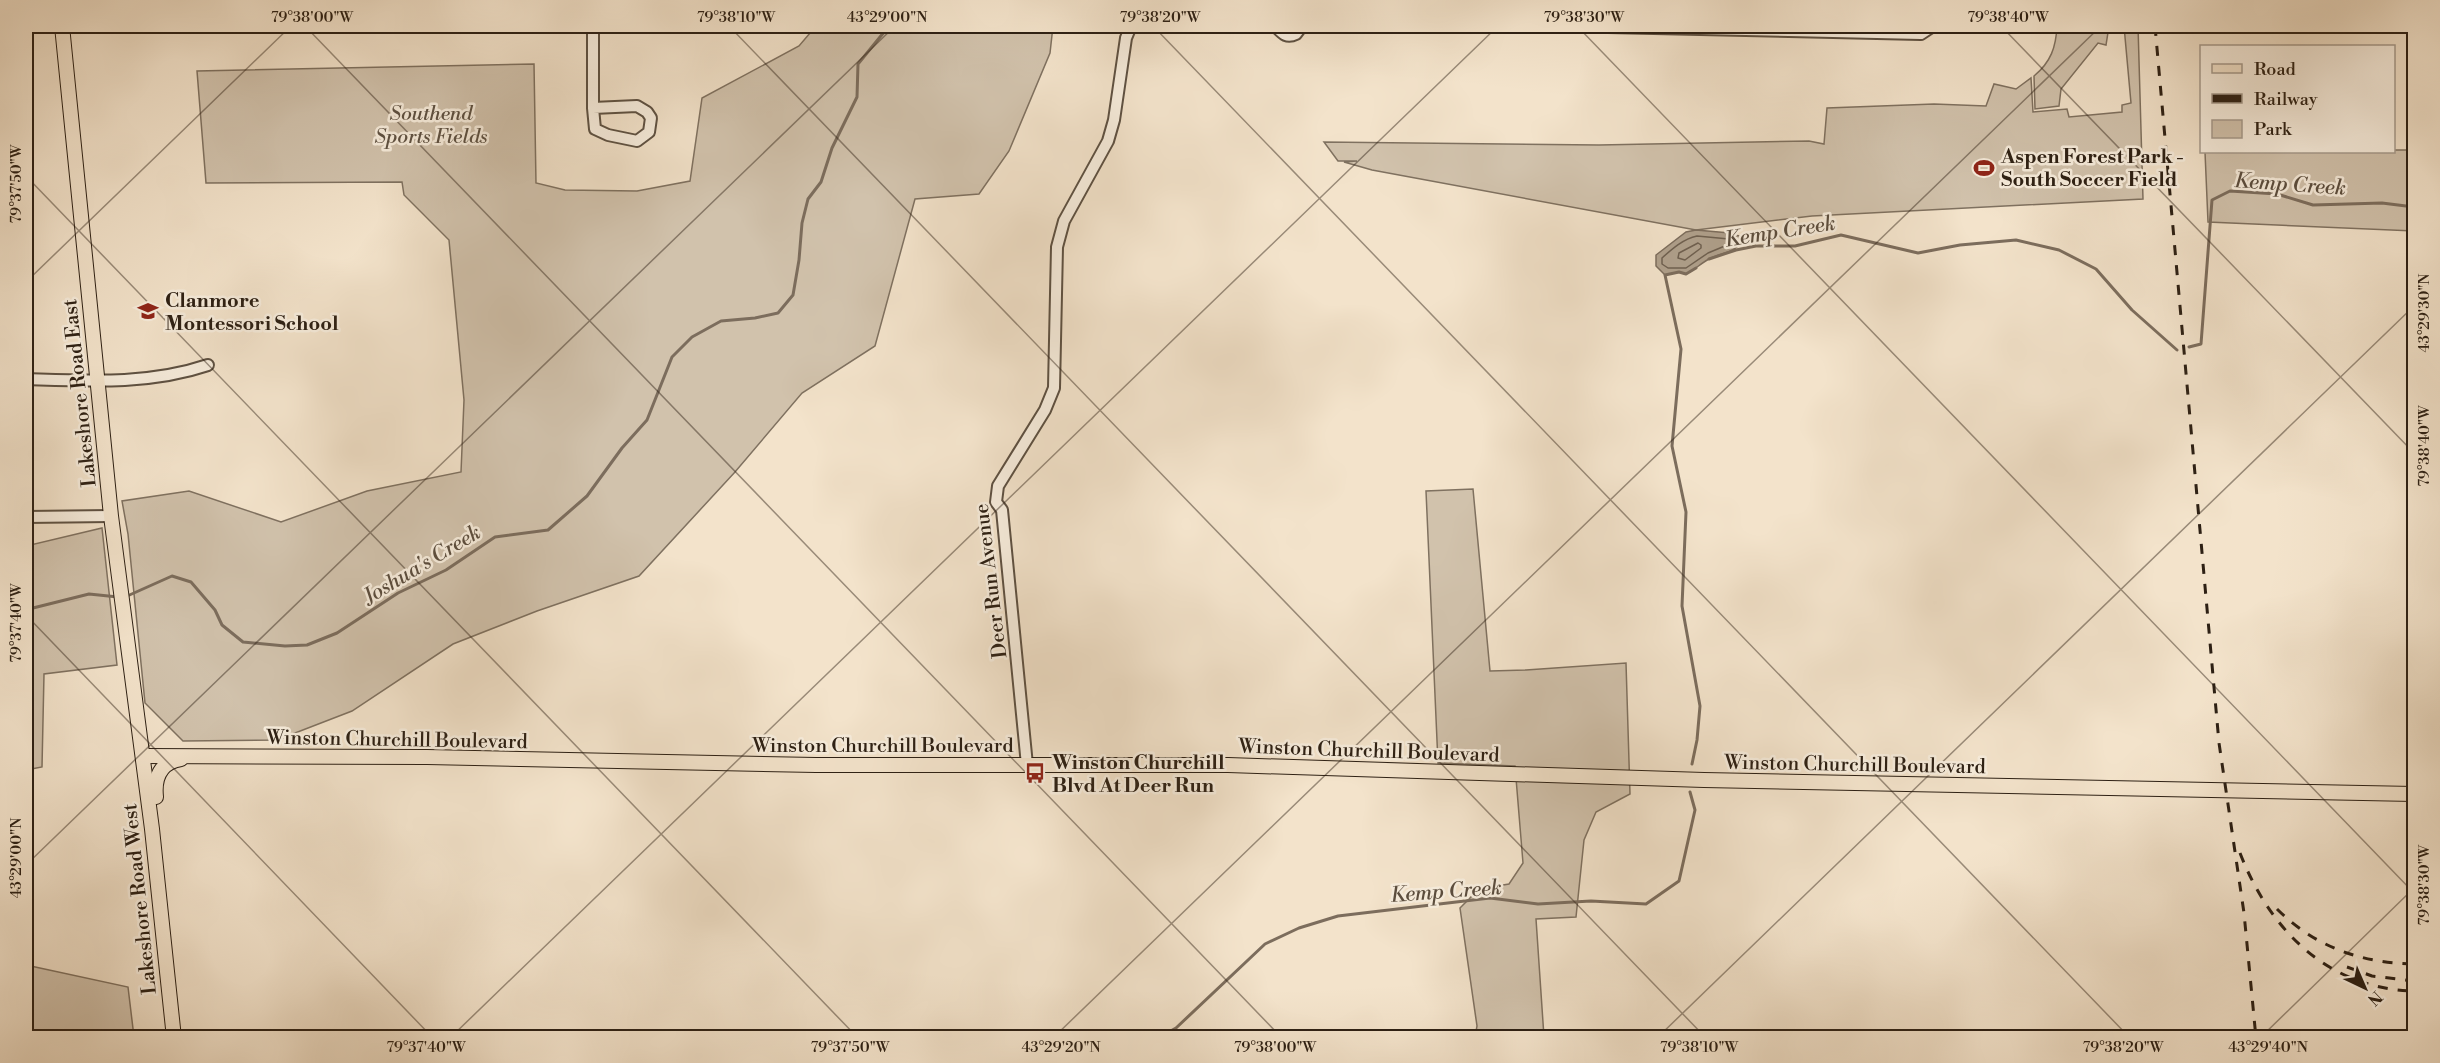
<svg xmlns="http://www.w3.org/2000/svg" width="2440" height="1063" viewBox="0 0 2440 1063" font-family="'Libre Bodoni',serif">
<rect width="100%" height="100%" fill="#f3e3cb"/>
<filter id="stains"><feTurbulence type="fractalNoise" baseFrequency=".00333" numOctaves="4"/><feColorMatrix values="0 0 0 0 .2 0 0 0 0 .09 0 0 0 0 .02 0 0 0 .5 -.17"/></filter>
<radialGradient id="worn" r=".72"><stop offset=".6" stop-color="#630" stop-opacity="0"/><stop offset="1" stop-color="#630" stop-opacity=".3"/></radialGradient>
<g fill="#d1c2ac" stroke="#7f7160" stroke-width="1.5">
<polygon points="816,26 1053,26 1050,53 1009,151 979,194 915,199 875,346 802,393 735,472 639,576 537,611 453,644 352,711 277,740 183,741 145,703 128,534 122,501 189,491 281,522 367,491 461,472 464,400 449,240 404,195 402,182 206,183 197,71 534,64 536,183 565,190 637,191 690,181 702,98 799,46"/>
<path d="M2057,26h52l-3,19 -8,-2 -37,46 -2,17 -24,3 -1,-33c17,-14 22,-29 23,-50z"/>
<polygon points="2124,26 2138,26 2143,199 1812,216 1696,230 1372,170 1344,162 1357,161 1338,161 1324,142 1599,145 1809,141 1824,144 1827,108 1934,104 1986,106 1994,84 2016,89 2031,78 2033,112 2067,109 2069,117 2122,112 2122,105 2131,103"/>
<polygon points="2394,150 2414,150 2414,231 2208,222 2205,152 2394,152"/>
<polygon points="1473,489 1490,671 1526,670 1626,663 1630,794 1596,812 1584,840 1576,917 1536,919 1544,1037 1475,1037 1477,1026 1460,908 1479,889 1509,884 1523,863 1515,766 1438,763 1426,491"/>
<polygon points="102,528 117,665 44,674 42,767 26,770 26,546"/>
<polygon points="26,965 128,987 134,1037 26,1037"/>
</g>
<path fill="#b0a18d" stroke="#7c6d5d" stroke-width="1.5" d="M1696,230l34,3 15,5c-13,17 -17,12 -34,20 -9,4 -16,12 -25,16l-7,-2 -14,3 -9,-9v-11l30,-23z"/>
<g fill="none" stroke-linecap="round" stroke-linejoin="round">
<g stroke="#6e6050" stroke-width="1.5">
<path d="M1697,236l32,3 3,4 -24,10 -22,15h-18l-6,-4v-6c10,-9 21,-19 35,-22z"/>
<polygon points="1698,243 1701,245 1701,248 1685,260 1678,258 1679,253"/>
</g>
<g stroke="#7c6d5d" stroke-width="3">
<polyline points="1709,259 1736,250 1756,246 1795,246 1841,235 1918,253 1960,245 2016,240 2059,250 2096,269 2132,310 2177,350"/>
<polyline points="2189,347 2201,344 2212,200 2230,191 2277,194 2313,205 2382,203 2414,207"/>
<polyline points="125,597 172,576 191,582 215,610 222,625 243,642 285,646 307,645 337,633 398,593 446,570 495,537 548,530 587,496 622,448 647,420 672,357 692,337 721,321 755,318 778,313 793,295 799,260 802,223 808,199 821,182 832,148 857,97 858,64 889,26"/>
<polyline points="26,607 33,608 89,594 118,597"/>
<polyline points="1692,764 1697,740 1700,706 1682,606 1686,512 1672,446 1681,349 1665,275 1679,272 1686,274 1696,268"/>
<polyline points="1158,1038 1176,1028 1265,944 1299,928 1338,916 1490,898 1538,904 1591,901 1646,904 1679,881 1695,810 1690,792"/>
</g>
<g stroke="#5e5142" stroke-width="14">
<g id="minor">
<path d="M1275,26c7,7 11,13 21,8l6,-8"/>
<polyline points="1562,26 1921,34 1933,26"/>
<polyline points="593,108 637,106 647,112 651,118 649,132 637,141 608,135 595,129 593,108 593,26"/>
<path d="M26,379c61,2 123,6 182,-14"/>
<polyline points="26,517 111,516"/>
<polyline points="1027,765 1002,510 996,502 998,486 1045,410 1054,388 1057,247 1064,221 1108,141 1114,120 1126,38 1131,26"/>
</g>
</g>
<g stroke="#2d2014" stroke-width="16">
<g id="major">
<polyline points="62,26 111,516 152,829 174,1038"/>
<polyline points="143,756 427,757 816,765 1228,765 1704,780 2414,794"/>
<path d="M156,797c-2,-19 4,-35 25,-38"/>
</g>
</g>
<use href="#minor" stroke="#f7eddd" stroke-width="10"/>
<use href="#major" stroke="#f3e3cb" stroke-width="14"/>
<g stroke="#2d2014" stroke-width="3" stroke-dasharray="10 10" stroke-linecap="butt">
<polyline points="2155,26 2219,743 2244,913 2256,1038"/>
<path d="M2240,853c30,78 89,136 174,138"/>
<path d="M2277,909c38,38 84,54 137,55"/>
<polyline points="2347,967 2372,976 2414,981"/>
</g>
</g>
<path fill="none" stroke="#2d2014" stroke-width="1.5" stroke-opacity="0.45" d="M305,26l977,1012M729,26l977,1012M1153,26l977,1012M1577,26l837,867M2001,26l413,427M26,176l832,862M26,282l265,-256M26,615l407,423M26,865l869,-839M450,1038l1048,-1012M1053,1038l1048,-1012M1657,1038l757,-732M2260,1038l154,-150"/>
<defs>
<g id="stadium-bare" transform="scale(1.62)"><path d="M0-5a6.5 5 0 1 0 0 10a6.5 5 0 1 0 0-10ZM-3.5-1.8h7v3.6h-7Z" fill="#8f2418" stroke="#f7eddd" stroke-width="2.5" paint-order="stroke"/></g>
<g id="school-bare" transform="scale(1.62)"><path d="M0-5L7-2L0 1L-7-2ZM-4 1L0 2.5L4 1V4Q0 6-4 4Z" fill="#8f2418" stroke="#f7eddd" stroke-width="2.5" paint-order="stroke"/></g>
<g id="bus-bare" transform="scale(1.62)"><path d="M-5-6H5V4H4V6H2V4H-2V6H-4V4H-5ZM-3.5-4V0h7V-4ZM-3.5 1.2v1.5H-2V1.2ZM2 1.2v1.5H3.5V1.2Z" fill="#8f2418" stroke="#f7eddd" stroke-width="2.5" paint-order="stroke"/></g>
</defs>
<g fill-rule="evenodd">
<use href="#stadium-bare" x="1984" y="168"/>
<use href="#school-bare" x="148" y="311"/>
<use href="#bus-bare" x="1035" y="773"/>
</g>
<g text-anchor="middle" stroke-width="5" stroke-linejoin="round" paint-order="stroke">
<g font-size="20" font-style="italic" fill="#5e5142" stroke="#f7eddd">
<text x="431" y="120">Southend<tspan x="431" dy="23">Sports Fields</tspan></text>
</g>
<g font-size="20" font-weight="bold" fill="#2d2014" stroke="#f7eddd" text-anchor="start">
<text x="2001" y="163">Aspen Forest Park -<tspan x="2001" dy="23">South Soccer Field</tspan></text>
<text x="165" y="307">Clanmore<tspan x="165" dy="23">Montessori School</tspan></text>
<text x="1052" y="769">Winston Churchill<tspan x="1052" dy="23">Blvd At Deer Run</tspan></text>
</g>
<g font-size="20" fill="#2d2014" stroke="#f7eddd">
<text transform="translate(79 393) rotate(-96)" y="7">Lakeshore Road East</text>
<text transform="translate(990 581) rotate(-97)" y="7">Deer Run Avenue</text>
<text transform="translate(397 739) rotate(1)" y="7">Winston Churchill Boulevard</text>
<text x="883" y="752">Winston Churchill Boulevard</text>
<text transform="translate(1369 750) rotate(2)" y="7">Winston Churchill Boulevard</text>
<text transform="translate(1855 764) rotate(1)" y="7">Winston Churchill Boulevard</text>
<text transform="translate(139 899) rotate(-96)" y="7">Lakeshore Road West</text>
</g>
<g font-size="21" font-style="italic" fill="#5b4d3e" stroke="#f7eddd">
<text transform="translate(2290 184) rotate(4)" y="7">Kemp Creek</text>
<text transform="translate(1780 231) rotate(-9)" y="7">Kemp Creek</text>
<text transform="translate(422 564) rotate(-31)" y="7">Joshua's Creek</text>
<text transform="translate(1446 891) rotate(-4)" y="7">Kemp Creek</text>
</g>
</g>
<rect width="2440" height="1063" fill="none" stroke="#f3e3cb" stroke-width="66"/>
<rect x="2200" y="45" width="195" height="108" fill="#f7eddd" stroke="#a69b8d" stroke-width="1.5"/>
<rect x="2212" y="64" width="30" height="9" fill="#f3e3cb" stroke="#a69b8d" stroke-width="1.5"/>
<text x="2254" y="75" font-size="18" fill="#2d2014">Road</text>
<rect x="2212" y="94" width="30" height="9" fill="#2d2014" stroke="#a69b8d" stroke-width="1.5"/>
<text x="2254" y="105" font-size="18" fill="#2d2014">Railway</text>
<rect x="2212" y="120" width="30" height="18" fill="#d1c2ac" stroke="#a69b8d" stroke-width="1.5"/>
<text x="2254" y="135" font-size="18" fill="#2d2014">Park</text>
<g transform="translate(2365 988) rotate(136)" stroke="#f7eddd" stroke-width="4.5" paint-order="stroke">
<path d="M0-4.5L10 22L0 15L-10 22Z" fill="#2d2014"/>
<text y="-9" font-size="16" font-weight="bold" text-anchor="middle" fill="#2d2014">N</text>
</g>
<rect x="33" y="33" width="2374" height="997" fill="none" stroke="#2d2014" stroke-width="2"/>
<g font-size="15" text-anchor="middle" fill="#2d2014">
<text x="312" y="22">79°38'00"W</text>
<text x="736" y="22">79°38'10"W</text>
<text x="887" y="22">43°29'00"N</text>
<text x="1160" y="22">79°38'20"W</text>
<text x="1584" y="22">79°38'30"W</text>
<text x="2008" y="22">79°38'40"W</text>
<text transform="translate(16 184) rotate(-90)" y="5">79°37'50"W</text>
<text transform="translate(2424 313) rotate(-90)" y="5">43°29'30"N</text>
<text transform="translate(2424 446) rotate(-90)" y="5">79°38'40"W</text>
<text transform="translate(16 623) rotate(-90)" y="5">79°37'40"W</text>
<text transform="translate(16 858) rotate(-90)" y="5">43°29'00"N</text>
<text transform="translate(2424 885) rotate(-90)" y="5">79°38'30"W</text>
<text x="426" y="1052">79°37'40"W</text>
<text x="850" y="1052">79°37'50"W</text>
<text x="1061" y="1052">43°29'20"N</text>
<text x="1275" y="1052">79°38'00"W</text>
<text x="1699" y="1052">79°38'10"W</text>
<text x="2123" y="1052">79°38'20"W</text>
<text x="2268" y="1052">43°29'40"N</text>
</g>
<rect width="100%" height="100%" filter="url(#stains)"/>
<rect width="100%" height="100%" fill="url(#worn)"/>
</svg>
